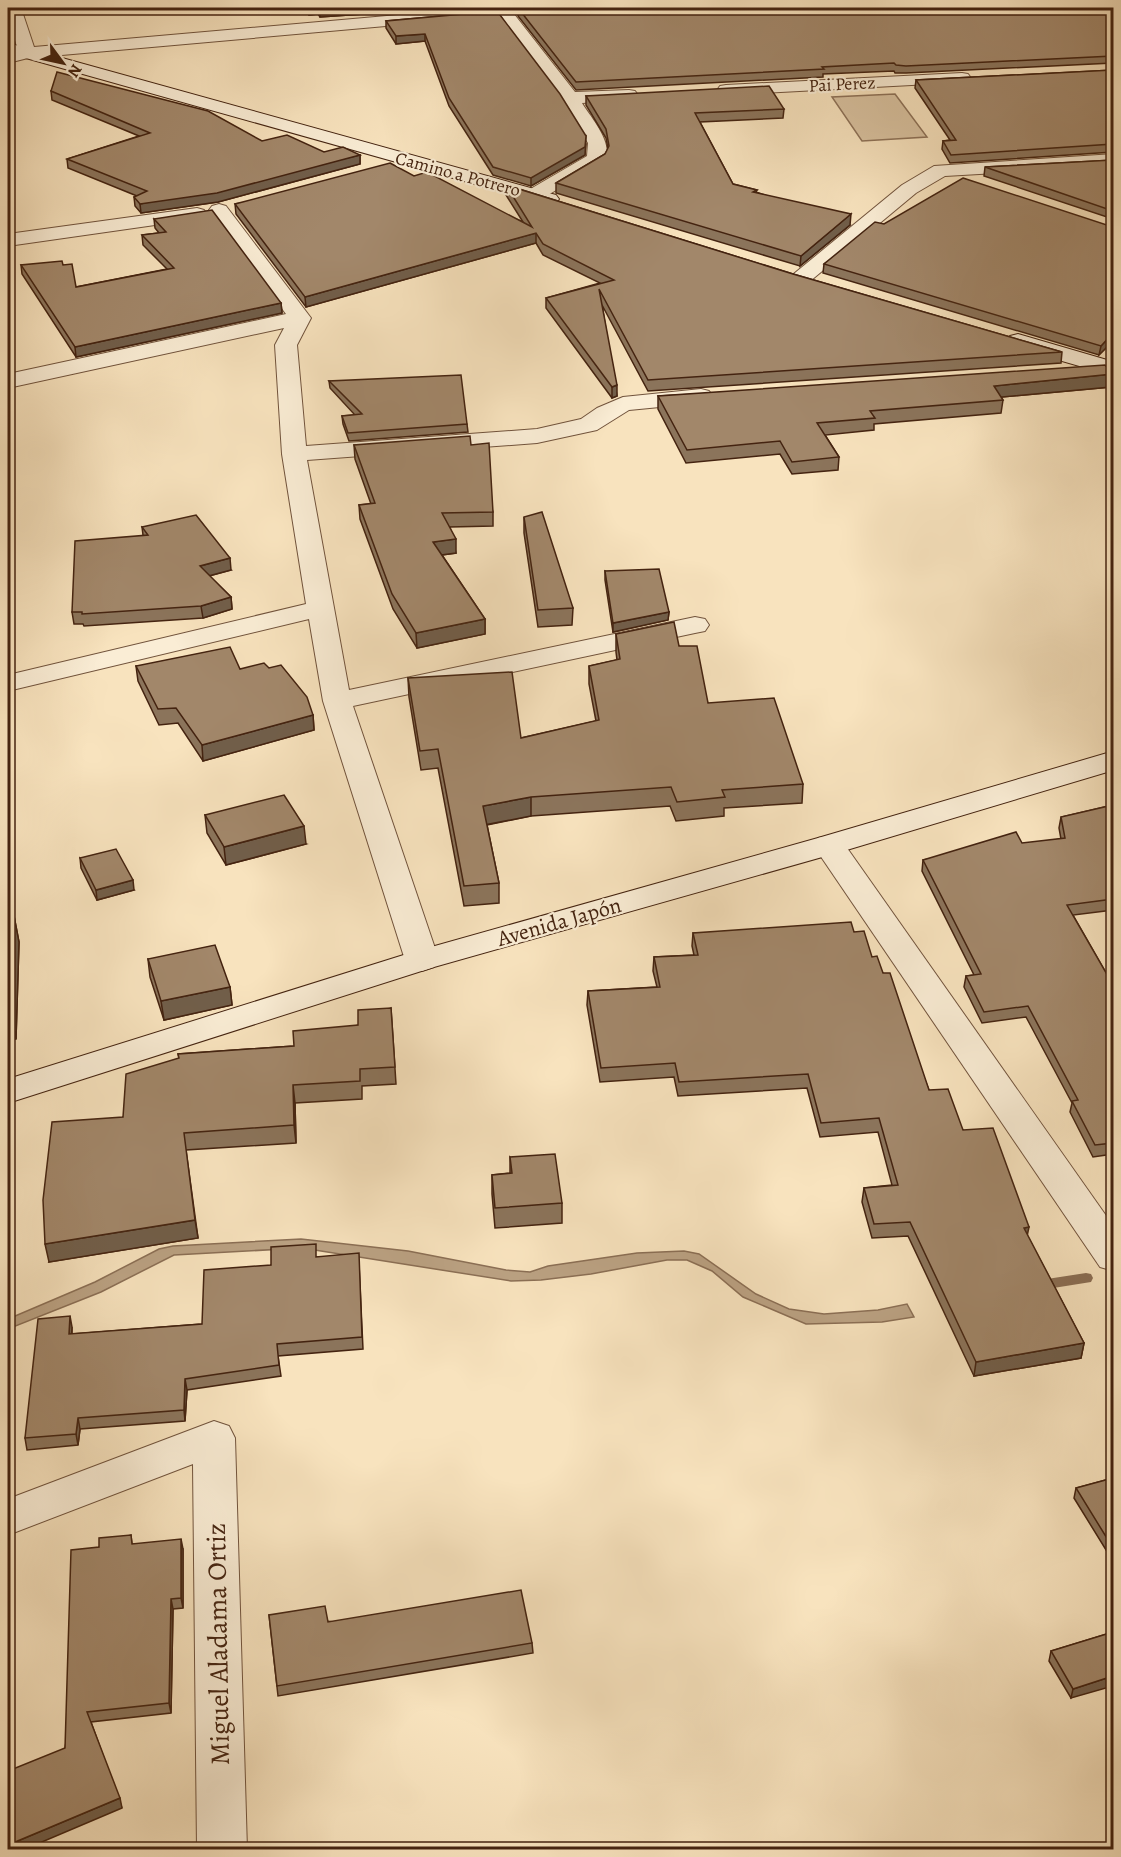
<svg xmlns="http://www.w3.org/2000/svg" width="1121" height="1857" viewBox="0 0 1121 1857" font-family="Alegreya,serif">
<rect width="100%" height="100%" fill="#f8e3be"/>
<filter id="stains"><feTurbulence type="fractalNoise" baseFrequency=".00333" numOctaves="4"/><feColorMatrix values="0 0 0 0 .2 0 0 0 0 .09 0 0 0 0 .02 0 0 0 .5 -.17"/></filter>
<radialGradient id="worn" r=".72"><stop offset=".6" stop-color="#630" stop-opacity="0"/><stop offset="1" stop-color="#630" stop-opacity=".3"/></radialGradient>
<polygon fill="#d9c2a0" stroke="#8e7258" stroke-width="1.5" points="895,94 927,137 862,141 832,97"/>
<polygon fill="#bba283" stroke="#8b6f55" stroke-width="1.5" points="301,1239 408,1251 506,1270 530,1272 548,1266 637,1253 684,1251 699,1254 756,1294 789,1309 824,1314 878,1310 907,1304 914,1317 882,1322 806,1324 743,1297 712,1271 687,1260 667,1260 591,1274 541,1280 511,1281 302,1248 174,1255 101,1292 8,1329 8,1319 95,1282 159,1249 173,1246"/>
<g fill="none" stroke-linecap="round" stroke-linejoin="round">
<polygon fill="#8b6f55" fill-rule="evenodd" points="1086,1273 1091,1274 1093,1278 1091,1282 1047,1289 1042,1288 1040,1284 1042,1280 1047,1279"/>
<g stroke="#71533c" stroke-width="2">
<g id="street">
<path d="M8,8h13l13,39 443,-39h58l-2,3 -19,3 61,78 54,-2 6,1 3,4 -3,4 -6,1 -47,3c9,15 33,41 22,59l-63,37h-14l-3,-4 3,-4 60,-35 1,-13 -26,-43 -64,-84 -470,42 -20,5v-10l10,-3 -10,-33z"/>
<polygon points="962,73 968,74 971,78 968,82 726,95 720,94 717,90 720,86 726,85"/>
<polygon points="1114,154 1114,166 945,176 916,193 809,282 801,283 793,282 790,277 902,185 934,166"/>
<polygon points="219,204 226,206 311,318 297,345 306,446 537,429 581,419 597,408 623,397 701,389 709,391 713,396 709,401 701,403 629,410 597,430 537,443 307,460 349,690 695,617 705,619 709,625 705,631 695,633 353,706 439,960 434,967 422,971 410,967 405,960 323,701 309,619 8,691 8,675 306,604 282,454 275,345 284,328 8,388 8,374 286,314 209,210 212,206"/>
<polygon points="197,208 204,210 207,214 204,218 8,246 8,234"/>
<polygon points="829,836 840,838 1114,1227 1114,1271 1100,1267 813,845 818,838"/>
<polygon points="214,1421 229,1426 235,1438 247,1850 197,1850 193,1464 8,1535 8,1499"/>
</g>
</g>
<g stroke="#442310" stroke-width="2">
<g id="secondary">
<polygon points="8,43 556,195 559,199 556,203 542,203 8,53"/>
<polygon points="1018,334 1114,362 1114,376 1010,346 1007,341 1010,336"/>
<polygon points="1114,751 1114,770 840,852 434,967 8,1103 8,1079 410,953 818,838"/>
</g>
</g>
<use href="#street" fill="#faedd5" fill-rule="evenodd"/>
<use href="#secondary" fill="#faedd5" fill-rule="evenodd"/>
</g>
<g fill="#8b745b" stroke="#442310" stroke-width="1.5">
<polygon points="302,8 454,8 320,17 318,14 309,15"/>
<polygon points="518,8 1113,8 1113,63 906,73 895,73 894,71 823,74 823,77 576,90 518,16"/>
<polygon points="497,11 586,144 585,155 531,186 493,175 449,106 425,41 396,44 386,28 386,21"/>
<polygon points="1113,70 1113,152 950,163 942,149 943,141 950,140 915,88 916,80"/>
<polygon points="51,91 262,141 324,152 360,155 360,164 218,202 141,213 135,206 134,197 137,196 68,168 67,159 139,136 52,100"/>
<polygon points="586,96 784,109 783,118 700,122 733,184 757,190 756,192 850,225 800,266 556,193 556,183 605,154 608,149 606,138 586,105"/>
<polygon points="1113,160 1113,219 984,176 985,167"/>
<polygon points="414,176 523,222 506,195 506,185 793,274 1062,352 1061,363 648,391 602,305 617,396 612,398 546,308 546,298 600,283 543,255 536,243 306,307 236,214 235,204"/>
<polygon points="154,219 281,303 282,313 76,357 22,274 21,265 63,265 76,287 167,269 143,245 142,235 159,233 155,228"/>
<polygon points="884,224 1113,341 1099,355 823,273 824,264"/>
<polygon points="1113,374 1111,387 1001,397 1003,400 1001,413 874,424 874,430 825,435 839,457 838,470 792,474 780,454 686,463 658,409 658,396"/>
<polygon points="329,381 467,424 468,432 349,441 343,424 342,416 355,415 330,388"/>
<polygon points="354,445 471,445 493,512 493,526 450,527 456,553 442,555 485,619 485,634 417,648 393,609 360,519 359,505 371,504 355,459"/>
<polygon points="524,517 573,608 572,625 538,627 524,533"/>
<polygon points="142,527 231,570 209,576 231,597 232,609 203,618 84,626 83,624 74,624 72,612 143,535"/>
<polygon points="605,571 669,612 668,620 613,632 605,580"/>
<polygon points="616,634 679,646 708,703 803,784 802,803 724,808 724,816 676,821 670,806 531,816 487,825 499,883 499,903 464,906 438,768 421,770 409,697 408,678 521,738 596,721 589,684 589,666 617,660 616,652"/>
<polygon points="136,666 240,669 313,715 314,730 203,761 178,723 159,725 138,681"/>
<polygon points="1113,805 1113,910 1073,915 1113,985 1113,1154 1093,1157 1070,1112 1072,1103 1026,1017 982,1023 964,987 966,976 974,975 922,871 923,860 1061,839 1059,828 1061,817"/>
<polygon points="205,815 306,844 226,865 207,833"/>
<polygon points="80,858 134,890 97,900 81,868"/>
<polygon points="14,916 19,942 16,1039 8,1040 8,1051 8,918"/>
<polygon points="854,932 883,973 929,1090 963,1130 1027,1235 1084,1343 1081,1358 974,1376 908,1236 872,1238 862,1202 864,1188 892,1185 878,1132 820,1137 807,1088 678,1096 674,1077 600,1082 587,1005 588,991 657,987 653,971 654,957 694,955 692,946 693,933"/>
<polygon points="148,959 230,987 232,1005 164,1020 150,977"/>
<polygon points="391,1008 396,1084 362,1086 362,1099 295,1103 296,1143 186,1150 198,1238 49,1262 123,1117 179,1058 178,1054 294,1046 358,1025"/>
<polygon points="510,1157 562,1203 562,1223 495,1228 492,1194 492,1175 510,1173"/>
<polygon points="317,1257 359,1264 363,1349 278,1356 281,1376 187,1390 185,1421 80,1429 78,1445 27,1450 25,1438 72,1327 72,1334 202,1324 271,1265"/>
<polygon points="1113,1478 1113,1557 1111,1558 1074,1498 1076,1488"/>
<polygon points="131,1535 132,1544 183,1549 183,1608 173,1609 171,1713 91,1722 122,1808 65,1748 99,1547"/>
<polygon points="269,1615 532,1643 533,1653 278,1696"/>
<polygon points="1113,1632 1071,1698 1049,1661 1051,1651"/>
</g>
<g fill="#715e4a" stroke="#442310" stroke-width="1.5">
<polygon points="308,8 318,8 318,14 309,15"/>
<polygon points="356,8 454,8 320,17 320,10"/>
<polygon points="425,34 425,41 396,44 396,36"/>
<polygon points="586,136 585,155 531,186 531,178"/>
<polygon points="360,155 360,164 218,202 141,213 140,204"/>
<polygon points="851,214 850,225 800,266 801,256"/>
<polygon points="536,233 536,243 306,307 305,297"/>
<polygon points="281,303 282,313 76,357 75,347"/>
<polygon points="1113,333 1113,341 1099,355 1101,346"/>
<polygon points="1113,374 1111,387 992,398 994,386"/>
<polygon points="617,385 617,396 612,398 612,387"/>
<polygon points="456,539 456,553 434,556 433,542"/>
<polygon points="230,558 231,570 201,578 200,566"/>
<polygon points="231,597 232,609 203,618 201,606"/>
<polygon points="669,612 668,620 613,632 613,623"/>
<polygon points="485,619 485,634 417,648 416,633"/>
<polygon points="313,715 314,730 203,761 202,745"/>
<polygon points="531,797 531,816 484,825 483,806"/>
<polygon points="304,826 306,844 226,865 224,847"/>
<polygon points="133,880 134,890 97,900 96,890"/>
<polygon points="14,916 19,942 16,1039 11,1013"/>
<polygon points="230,987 232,1005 164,1020 161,1001"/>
<polygon points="293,1085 295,1103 296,1143 294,1125"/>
<polygon points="195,1220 198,1238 49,1262 45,1244"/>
<polygon points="1029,1227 1026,1241 1024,1228"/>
<polygon points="70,1316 72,1327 71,1345 69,1334"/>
<polygon points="1084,1343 1081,1358 974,1376 976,1362"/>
<polygon points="185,1379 187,1390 185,1421 184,1410"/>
<polygon points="78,1418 80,1429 78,1445 76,1434"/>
<polygon points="181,1539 183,1549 183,1608 181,1598"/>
<polygon points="1113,1548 1113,1557 1111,1558"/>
<polygon points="171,1599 173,1609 171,1713 169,1703"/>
<polygon points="1113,1676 1113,1686 1071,1698 1073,1689"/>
<polygon points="120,1798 122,1808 23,1850 8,1850 8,1845"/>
</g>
<g fill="#a2876a" stroke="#442310" stroke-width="1.5">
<polygon points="318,8 356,8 320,10"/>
<polygon points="518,8 1113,8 1113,56 906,66 896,65 894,63 822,67 824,69 576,82"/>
<polygon points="497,11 560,94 586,136 585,147 531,178 493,167 449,98 425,34 396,36 386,21"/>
<polygon points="1113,70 1113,144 951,155 943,141 956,140 916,80"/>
<polygon points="57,72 208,111 262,141 287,135 324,152 343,147 360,155 217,193 140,204 134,197 147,191 67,159 150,133 51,91"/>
<polygon points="769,86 784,109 695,113 733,184 757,190 753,192 851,214 801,256 556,183 605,154 609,146 606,129 586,96"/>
<polygon points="1113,160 1113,211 985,167"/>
<polygon points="390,163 414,176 427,172 532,227 506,185 793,274 1062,352 648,380 599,289 617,385 612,387 546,298 614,280 543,244 536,233 305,297 235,204"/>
<polygon points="963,178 1113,227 1113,333 1101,346 824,264 875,222 884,224"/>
<polygon points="212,210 281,303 75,347 21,265 62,261 63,265 72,264 76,287 174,268 142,235 166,232 154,219"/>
<polygon points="1105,365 1113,374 994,386 1003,400 870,411 875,418 817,423 839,457 792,462 780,441 687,450 658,396"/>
<polygon points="461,375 467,424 348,433 342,416 362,414 329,381"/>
<polygon points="470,436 471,445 489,443 493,512 442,513 456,539 433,542 485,619 416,633 392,594 359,505 375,503 354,445"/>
<polygon points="542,512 573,608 538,610 524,517"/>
<polygon points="196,515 230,558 200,566 231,597 201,606 82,614 82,612 72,612 75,541 148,535 142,527"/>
<polygon points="659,569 669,612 613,623 605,571"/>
<polygon points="674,622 679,646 697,646 708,703 774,698 803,784 722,790 725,797 677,802 671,787 531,797 483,806 499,883 464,886 438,749 420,751 408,678 512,672 521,738 599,720 589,666 620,659 616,634"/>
<polygon points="230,647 240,669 264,663 269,668 281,665 307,697 313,715 202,745 176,708 158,709 136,666"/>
<polygon points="284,795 304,826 224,847 205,815"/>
<polygon points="1113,805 1113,899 1067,905 1113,985 1113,1143 1095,1145 1072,1101 1078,1100 1028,1006 984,1012 966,976 981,974 923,860 1016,832 1022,843 1065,838 1061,817"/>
<polygon points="116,849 133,880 96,890 80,858"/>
<polygon points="14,916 11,1013 8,1013 8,918"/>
<polygon points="851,922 854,932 864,931 872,957 877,956 883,973 890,973 929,1090 948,1089 963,1130 993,1128 1029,1227 1024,1228 1084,1343 976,1362 910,1222 874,1224 864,1188 898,1185 879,1118 821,1123 808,1074 679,1082 675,1063 601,1068 588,991 660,987 654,957 698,955 693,933"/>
<polygon points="215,945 230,987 161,1001 148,959"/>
<polygon points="391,1008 395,1067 360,1069 360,1081 293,1085 294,1125 184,1133 195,1220 45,1244 43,1200 52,1122 123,1117 126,1074 179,1058 178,1054 294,1046 293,1031 358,1025 358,1010"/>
<polygon points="555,1154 562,1203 495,1208 492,1175 512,1173 510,1157"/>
<polygon points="316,1244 316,1257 359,1253 362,1337 277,1344 279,1365 185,1379 184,1410 78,1418 76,1434 25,1438 38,1319 70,1316 69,1334 202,1324 204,1270 271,1265 271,1247"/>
<polygon points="1113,1478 1113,1548 1076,1488"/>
<polygon points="131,1535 132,1544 181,1539 181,1598 171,1599 169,1703 87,1712 120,1798 8,1845 8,1771 65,1748 71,1550 99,1547 99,1538"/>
<polygon points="521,1590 532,1643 277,1686 269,1615 325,1606 328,1622"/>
<polygon points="1113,1632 1113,1676 1073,1689 1051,1651"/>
</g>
<g text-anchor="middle" stroke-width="4.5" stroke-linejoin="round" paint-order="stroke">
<g font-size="18" fill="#442310" stroke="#faedd5">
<text transform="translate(842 84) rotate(-3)" y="6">Pai Perez</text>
<text transform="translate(458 174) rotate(15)" y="6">Camino a Potrero</text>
</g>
<g font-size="22" fill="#442310" stroke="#faedd5">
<text transform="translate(559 921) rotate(-16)" y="8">Avenida Japón</text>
</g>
<g font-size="27" fill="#442310" stroke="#faedd5">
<text transform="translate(218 1644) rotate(-91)" y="9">Miguel Aladama Ortiz</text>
</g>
</g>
<rect width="1121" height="1857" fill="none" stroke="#f8e3be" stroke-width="30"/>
<rect x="9" y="9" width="1103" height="1839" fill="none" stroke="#442310" stroke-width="3"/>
<rect x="15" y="15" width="1091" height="1827" fill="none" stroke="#442310" stroke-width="1.5"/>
<g transform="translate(63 63) rotate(123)" stroke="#faedd5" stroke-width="4.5" paint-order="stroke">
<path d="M0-4.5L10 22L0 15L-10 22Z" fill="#442310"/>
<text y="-9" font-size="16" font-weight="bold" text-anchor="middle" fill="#442310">N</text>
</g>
<rect width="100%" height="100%" filter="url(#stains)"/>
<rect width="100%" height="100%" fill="url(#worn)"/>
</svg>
